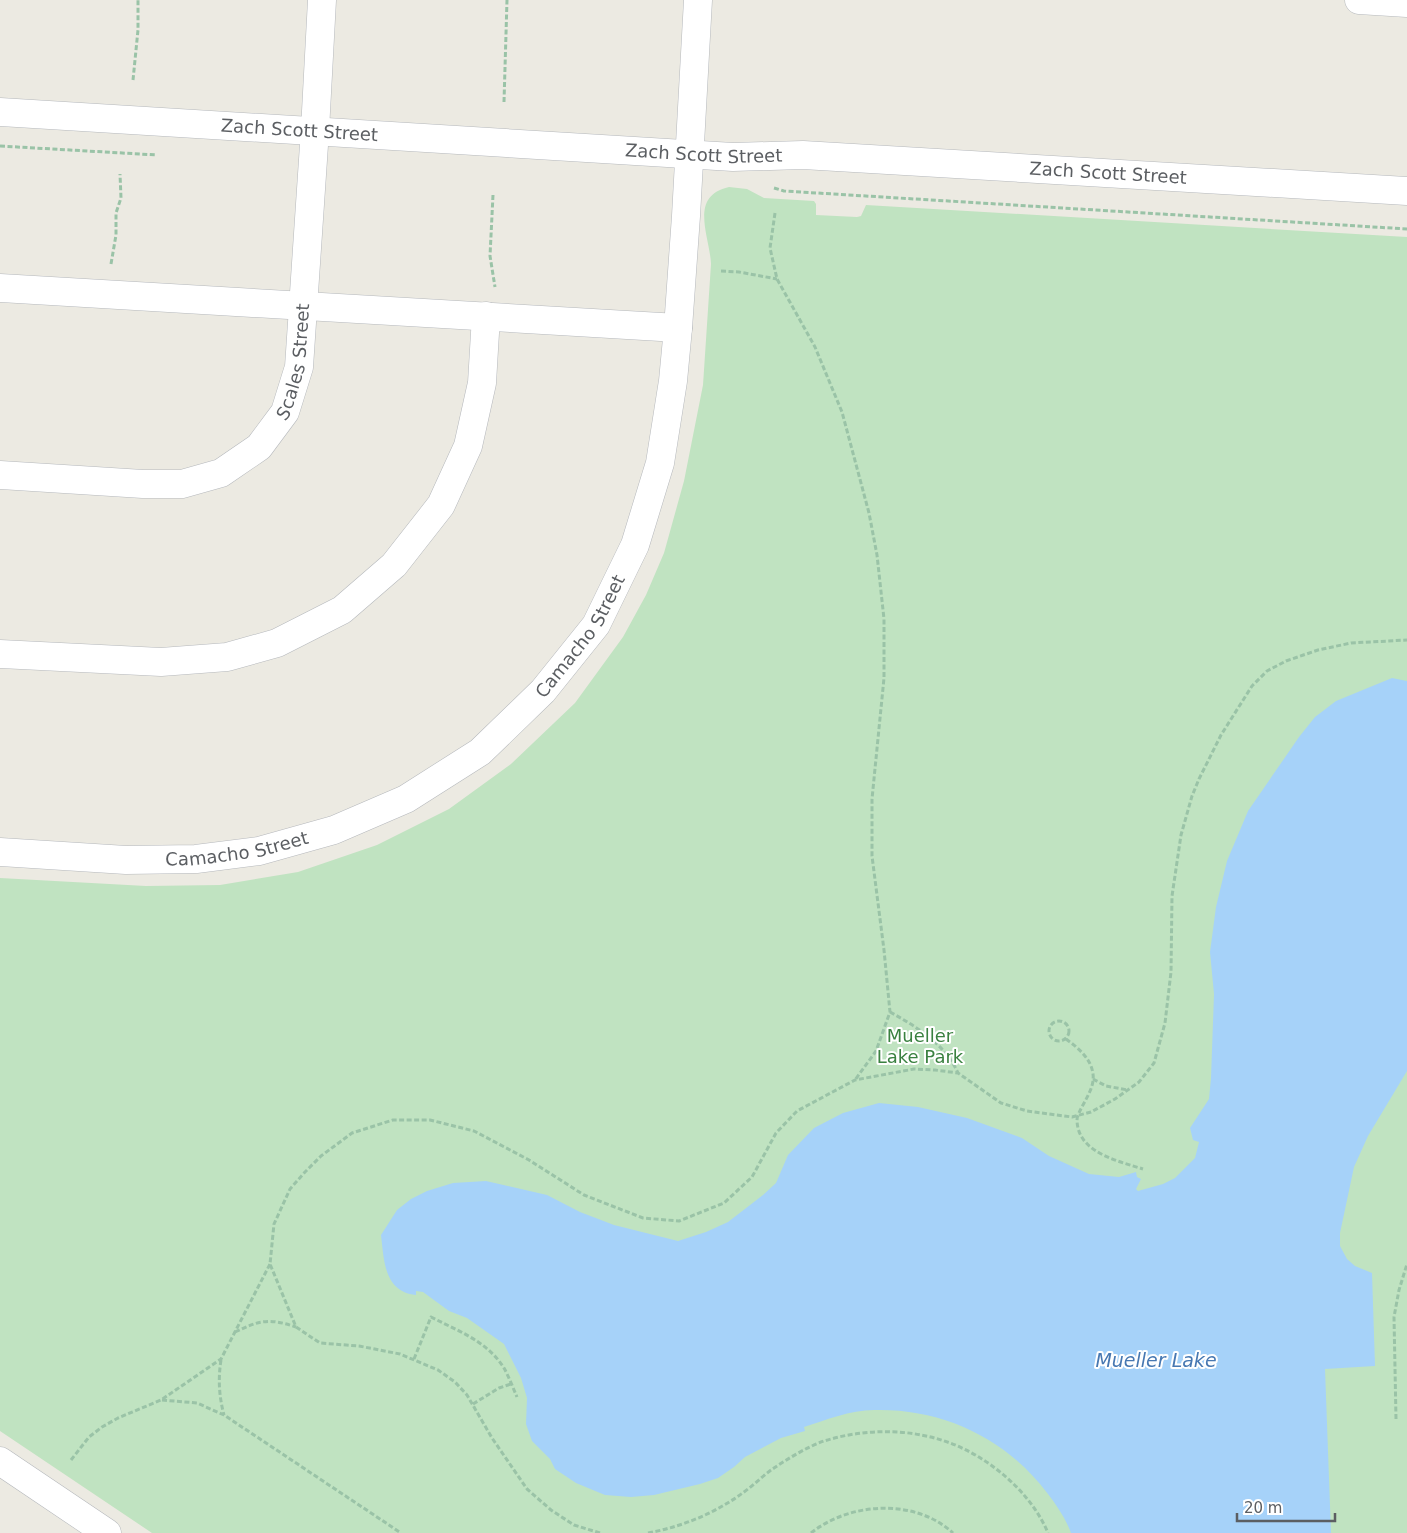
<svg xmlns="http://www.w3.org/2000/svg" width="1407" height="1533" viewBox="0 0 1407 1533" font-family="'DejaVu Sans',sans-serif">
<rect width="100%" height="100%" fill="#eceae2"/>
<path fill="#c0e3c1" d="M729,187l18,2 17,9 50,3 2,3v11l41,2 4,-1 5,-11 541,32v1296h-1255l-152,-102v-553l146,8 74,-1 78,-13 79,-27 72,-36 62,-45 64,-61 48,-66 23,-42 18,-42 20,-72 19,-96 8,-121c-1,-27 -23,-68 18,-77z"/>
<path fill="#a6d2f9" d="M1392,678l15,3v390l-39,65 -14,31 -14,66v13l7,13 8,7 17,7 3,93 -50,3 6,164h-260c-5,-14 -14,-27 -23,-39 -41,-55 -105,-86 -174,-84 -24,0 -48,10 -70,17l1,4 -24,7 -36,19 -11,10 -16,11 -18,6 -46,11 -23,2 -26,-2 -29,-12 -21,-14 -5,-10 -18,-18 -6,-17 1,-26 -6,-20 -17,-34 -37,-26 -18,-7 -26,-19 -7,-1v4c-32,-3 -32,-35 -35,-60l16,-25 14,-11 16,-8 26,-8 33,-2 61,14 33,17 34,13 64,16 28,-9 22,-10 35,-27 13,-12 12,-28 26,-27 29,-15 36,-10 39,4 49,11 55,20 27,18 40,18 30,3 17,-5 1,5 4,2 -5,10 2,2 25,-7 12,-6 20,-20 4,-16 -6,-2 -3,-12 19,-29 2,-21 3,-84 -4,-42 6,-45 11,-46 21,-50 51,-74 16,-20 21,-16z"/>
<g fill="none" stroke-linecap="round" stroke-linejoin="round">
<g stroke="#b5b8bc" stroke-width="29">
<g id="minor">
<polyline points="1359,0 1407,3"/>
<path id="s1" d="M0,112l733,45 70,-2 604,36"/>
<polyline points="0,288 678,328"/>
<path id="s2" d="M0,475l143,9h39l39,-11 38,-26 26,-35 14,-45 16,-237 7,-130"/>
<polyline points="0,654 161,662 227,657 277,643 342,610 394,565 441,505 468,446 482,383 486,316"/>
<path id="s3" d="M0,852l126,8 70,-1 63,-8 75,-21 72,-31 74,-47 63,-61 53,-66 39,-80 25,-82 13,-82 5,-53 8,-112 12,-216"/>
<polyline points="0,1461 107,1533"/>
</g>
</g>
<g stroke="#9ac3a7" stroke-width="3" stroke-dasharray="5 2.5" stroke-linecap="butt">
<polyline points="133,80 138,30 138,0"/>
<polyline points="504,102 507,0"/>
<polyline points="0,146 157,155"/>
<polyline points="774,188 784,191 1407,229"/>
<polyline points="493,195 490,256 495,287"/>
<polyline points="775,213 770,248 777,279 815,347 842,412 869,513 877,555 884,619 884,678 872,799 872,856 884,950 890,1012 876,1051 855,1080"/>
<polyline points="111,264 116,235 116,213 121,198 120,174"/>
<polyline points="721,271 739,272 777,279"/>
<path d="M890,1012c27,15 55,32 68,61"/>
<circle cx="1059" cy="1031" r="10"/>
<path d="M1066,1039c12,9 25,19 27,35 2,14 -9,27 -14,39 -3,5 -2,10 -1,15 6,26 43,34 65,41"/>
<polyline points="1093,1079 1106,1086 1128,1090"/>
<path d="M235,1332c25,-12 34,-14 61,-5"/>
<path d="M414,1359l17,-42c27,14 56,24 73,51 5,9 9,20 13,29"/>
<path d="M221,1360c-3,19 -2,36 3,55"/>
<polyline points="162,1400 197,1403 224,1415 401,1533"/>
<polyline points="473,1404 499,1388 511,1384"/>
<polyline points="1396,1419 1394,1317 1399,1290 1407,1264"/>
<polyline points="71,1460 89,1437 102,1427 118,1418 161,1400 221,1359 270,1264"/>
<polyline points="600,1533 574,1525 551,1510 527,1489 492,1438 467,1395 455,1382 438,1370 400,1354 359,1346 320,1343 296,1327 270,1264 274,1224 290,1189 305,1172 321,1156 352,1133 393,1120 430,1120 474,1131 529,1160 584,1195 643,1218 679,1221 724,1203 752,1177 776,1133 797,1111 855,1080 914,1069 935,1070 958,1073 1001,1103 1027,1111 1072,1117 1091,1112 1115,1099 1139,1082 1154,1063 1165,1023 1171,972 1172,896 1181,835 1192,796 1199,779 1221,735 1252,686 1267,671 1286,661 1318,650 1351,643 1407,640"/>
<path d="M648,1533c37,-7 70,-21 100,-44 9,-7 17,-15 26,-21 15,-10 33,-21 50,-27 45,-14 97,-13 140,8 35,17 69,48 84,84"/>
<path d="M811,1533c39,-31 104,-35 142,0"/>
</g>
<use href="#minor" stroke="#fff" stroke-width="28"/>
</g>
<g text-anchor="middle" stroke-width="4" stroke-linejoin="round" paint-order="stroke">
<g font-size="18" fill="#5b5e62" stroke="#fff">
<text dy="6" stroke="none"><textPath href="#s1" startOffset="300">Zach Scott Street</textPath></text>
<text dy="6" stroke="none"><textPath href="#s1" startOffset="705">Zach Scott Street</textPath></text>
<text dy="6" stroke="none"><textPath href="#s1" startOffset="1110">Zach Scott Street</textPath></text>
<text dy="6" stroke="none"><textPath href="#s2" startOffset="364">Scales Street</textPath></text>
<text dy="6" stroke="none"><textPath href="#s3" startOffset="658">Camacho Street</textPath></text>
<text dy="6" stroke="none"><textPath href="#s3" startOffset="238">Camacho Street</textPath></text>
</g>
<g font-size="18" fill="#3a8140" stroke="#fff">
<text x="920" y="1042">Mueller<tspan x="920" dy="21">Lake Park</tspan></text>
</g>
<g font-size="19" font-style="italic" fill="#4778b2" stroke="#fff">
<text x="1156" y="1367">Mueller Lake</text>
</g>
</g>
<path d="M1237 1513v8h98v-8" fill="none" stroke="#5b5e62" stroke-width="2.5"/>
<text x="1244" y="1513" font-size="15" fill="#5b5e62" stroke="#ffffff" stroke-width="4" paint-order="stroke">20 m</text>
</svg>
